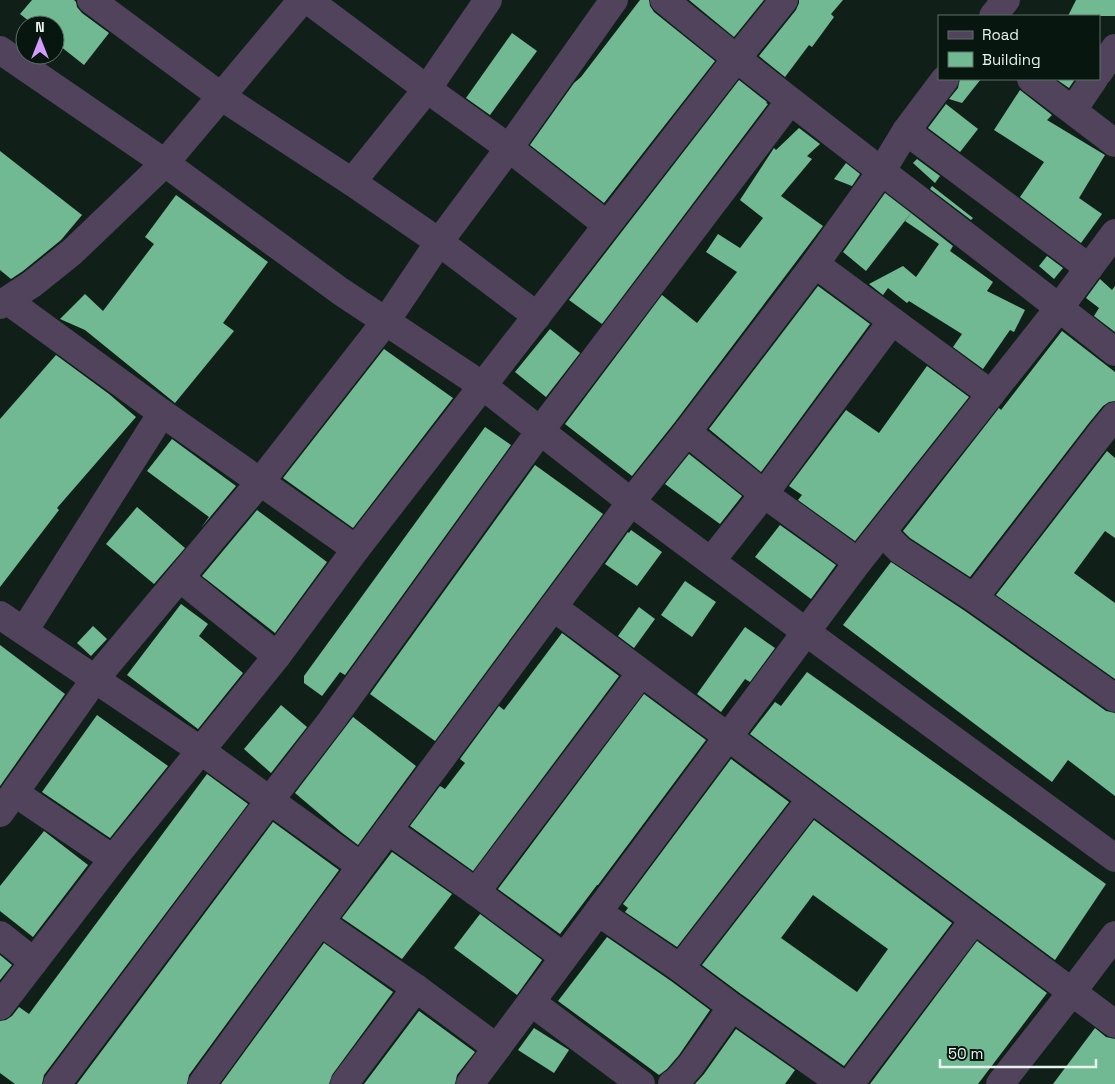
<svg xmlns="http://www.w3.org/2000/svg" width="1115" height="1084" viewBox="0 0 1115 1084" font-family="'Space Grotesk',sans-serif">
<rect width="100%" height="100%" fill="#102018"/>
<g fill="#71b993" fill-rule="evenodd">
<polygon points="32,0 74,0 76,2 77,7 82,13 109,33 84,65 55,42 55,25 34,25 20,14"/>
<polygon points="640,0 649,0 650,6 654,12 715,61 604,203 530,145 574,83 581,77"/>
<polygon points="689,0 764,0 734,37"/>
<polygon points="799,0 843,0 831,14 834,17 812,47 809,45 785,77 759,56 796,10 799,3"/>
<polygon points="1076,0 1115,0 1115,16 1068,16"/>
<polygon points="512,33 537,51 490,115 466,98"/>
<polygon points="960,79 981,79 962,103 949,99 958,88"/>
<polygon points="1056,79 1075,79 1069,88"/>
<polygon points="739,80 767,102 766,103 768,104 602,324 569,300"/>
<polygon points="1020,90 1052,115 1047,120 1105,155 1079,198 1102,214 1081,243 1020,197 1044,162 994,130"/>
<polygon points="946,104 978,129 960,152 928,128"/>
<polygon points="799,128 820,144 807,156 812,159 781,196 823,226 675,422 632,476 565,424 662,295 697,323 737,272 706,252 718,234 740,248 763,218 740,200 774,148 776,150"/>
<polygon points="0,151 82,215 61,240 23,271 11,279 0,270"/>
<polygon points="917,159 940,176 935,183 913,163"/>
<polygon points="846,163 860,174 852,186 834,179"/>
<polygon points="932,186 973,218 971,220 930,189"/>
<polygon points="885,193 911,213 866,271 843,252"/>
<polygon points="176,195 268,262 223,323 234,331 175,403 85,330 60,319 85,294 103,311 154,244 145,237"/>
<polygon points="911,213 953,246 950,251 993,282 987,291 1025,310 1014,332 1010,330 983,369 953,347 962,334 909,301 907,303 888,288 883,295 869,284 903,266 916,277 939,244 905,221"/>
<polygon points="1047,256 1063,268 1054,279 1039,266"/>
<polygon points="1100,279 1112,290 1115,286 1115,332 1094,316 1099,308 1086,298"/>
<polygon points="818,286 870,324 761,472 709,429"/>
<polygon points="550,329 580,353 546,397 515,372"/>
<polygon points="1062,331 1115,372 1115,401 1109,402 1103,406 1089,423 970,577 910,538 903,531 999,408 1001,410"/>
<polygon points="384,349 453,398 353,528 283,478"/>
<polygon points="56,355 109,394 136,417 57,508 59,510 0,587 0,419"/>
<polygon points="927,366 969,397 855,541 798,500 802,495 789,486 846,410 879,433"/>
<polygon points="485,427 511,445 345,675 340,672 322,696 304,683 304,676"/>
<polygon points="172,439 236,486 201,528 209,517 147,471"/>
<polygon points="1107,451 1115,458 1115,538 1105,531 1074,573 1115,603 1115,679 996,595"/>
<polygon points="689,454 742,496 720,524 665,484"/>
<polygon points="535,465 603,514 435,741 370,694"/>
<polygon points="137,507 185,548 154,584 106,544"/>
<polygon points="257,510 327,562 275,633 202,576"/>
<polygon points="780,525 836,565 811,599 755,557"/>
<polygon points="631,530 662,552 637,586 605,564 628,532 629,533"/>
<polygon points="891,562 965,611 1106,711 1115,713 1115,796 1068,760 1052,782 843,625"/>
<polygon points="685,581 716,602 692,637 661,615"/>
<polygon points="181,604 208,624 199,636 243,673 198,729 127,675"/>
<polygon points="639,607 655,619 634,648 618,636"/>
<polygon points="93,626 107,639 91,656 77,643"/>
<polygon points="745,627 775,648 750,682 745,679 721,712 697,694"/>
<polygon points="562,633 619,676 473,871 410,826 440,786 445,789 465,763 460,759 499,706 504,710"/>
<polygon points="0,645 65,694 0,786"/>
<polygon points="807,672 1106,884 1055,960 750,734 775,702 781,706"/>
<polygon points="644,694 706,740 598,885 597,885 560,934 498,889"/>
<polygon points="281,705 307,727 271,773 244,749"/>
<polygon points="97,715 168,766 110,838 42,792"/>
<polygon points="353,717 416,766 358,845 341,832 295,793"/>
<polygon points="731,759 789,802 677,947 625,912 628,908 623,904"/>
<polygon points="207,774 248,804 44,1075 42,1084 15,1084 0,1073 0,1021 6,1020 12,1016 19,1007 29,1014"/>
<path d="M814,820l138,103 -108,143 -103,-72 -39,-29zM813,895l75,54 -31,43 -76,-54z"/>
<polygon points="273,822 339,870 189,1075 187,1084 77,1084"/>
<polygon points="44,831 88,865 33,937 0,911 0,886"/>
<polygon points="392,852 452,894 402,959 342,918"/>
<polygon points="480,914 542,960 517,995 454,948"/>
<polygon points="607,937 671,981 710,1010 679,1055 667,1069 659,1075 558,1001"/>
<polygon points="977,941 1047,993 978,1084 870,1084"/>
<polygon points="324,943 393,992 332,1075 329,1084 221,1084"/>
<polygon points="0,955 12,965 0,980"/>
<polygon points="419,1011 475,1052 457,1075 455,1084 364,1084"/>
<polygon points="534,1028 569,1050 554,1073 518,1050"/>
<polygon points="1095,1028 1106,1037 1115,1039 1115,1084 1053,1084"/>
<polygon points="736,1029 795,1070 785,1084 695,1084 704,1074"/>
</g>
<g fill="none" stroke-linecap="round" stroke-linejoin="round">
<g stroke="#50435b" stroke-width="28">
<polyline points="91,0 222,97 352,182 439,242 537,316"/>
<polyline points="308,0 427,89 509,148 607,225"/>
<path d="M664,0c147,121 302,233 451,352"/>
<polyline points="993,16 1006,0"/>
<polyline points="0,50 165,163 340,291 483,386 631,502 806,632 1115,858"/>
<polyline points="1099,72 1115,48"/>
<polyline points="1031,79 1115,143"/>
<polyline points="1073,110 1094,79"/>
<polyline points="906,131 1089,268"/>
<polyline points="352,182 427,89 488,0"/>
<polyline points="815,264 991,394"/>
<polyline points="8,301 162,413 356,549"/>
<polyline points="0,305 32,284 72,252 165,163 302,0"/>
<polyline points="687,432 764,494 858,562"/>
<polyline points="882,532 900,550 974,598 1115,698"/>
<polyline points="711,561 764,494 892,321"/>
<polyline points="180,578 277,656"/>
<polyline points="974,598 1101,433 1115,416"/>
<polyline points="553,607 1115,1024"/>
<polyline points="0,615 200,750 361,866"/>
<polyline points="24,631 162,413"/>
<polyline points="15,793 113,859"/>
<polyline points="0,813 95,679 260,482 386,321 439,242 509,148 614,0"/>
<polyline points="388,830 476,892 564,957"/>
<polyline points="476,892 641,673"/>
<polyline points="598,912 680,968 732,1007 842,1084"/>
<polyline points="320,922 416,988 497,1048"/>
<polyline points="0,935 34,962"/>
<polyline points="680,968 811,799"/>
<polyline points="531,1002 641,1084"/>
<polyline points="0,1006 113,859 277,656 356,549 736,59 784,0"/>
<polyline points="57,1084 270,800 331,721 540,431 790,101"/>
<polyline points="202,1084 320,922 631,502 687,432 815,264 881,172 906,131 945,79"/>
<polyline points="344,1084 416,988"/>
<polyline points="470,1084 858,562 1059,308 1115,233"/>
<polyline points="672,1084 677,1081 691,1065 732,1007"/>
<polyline points="850,1084 974,920"/>
<polyline points="1000,1084 1072,992 1115,935"/>
</g>
</g>
<rect x="938" y="15" width="162" height="65" fill="#07170f" stroke="#616f68"/>
<rect x="948" y="31" width="25" height="8" fill="#50435b" stroke="#616f68"/>
<text x="982" y="40" font-size="15" fill="#e9f3ed">Road</text>
<rect x="948" y="52" width="25" height="15" fill="#71b993" stroke="#616f68"/>
<text x="982" y="65" font-size="15" fill="#e9f3ed">Building</text>
<g transform="translate(40 40)"><circle r="24" fill="#07170f" stroke="#616f68"/>
<path d="M0-4L9 19L0 12L-9 19Z" fill="#d29dfd"/>
<text y="-8" font-size="14" font-weight="bold" text-anchor="middle" fill="#e9f3ed">N</text>
</g>
<path d="M940 1059v8h156v-8" fill="none" stroke="#e9f3ed" stroke-width="2.5"/>
<text x="948" y="1059" font-size="15" fill="#e9f3ed" stroke="#07170f" stroke-width="4" paint-order="stroke">50 m</text>
</svg>
